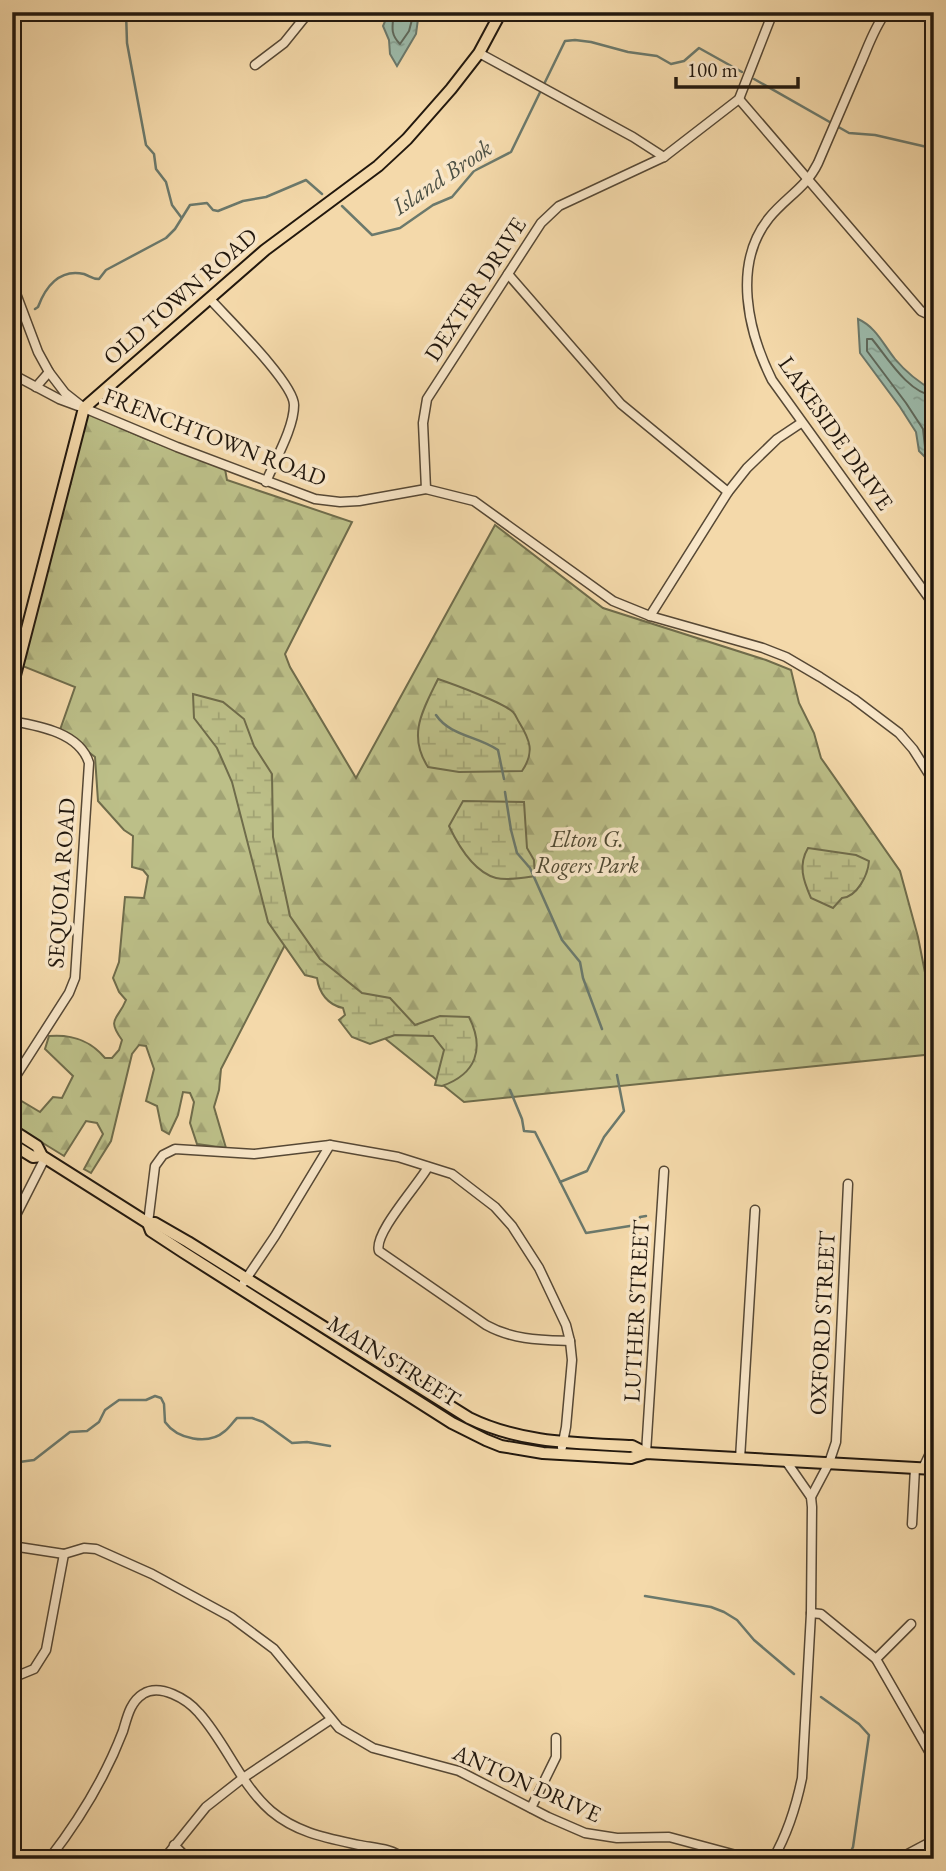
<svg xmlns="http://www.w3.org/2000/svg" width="946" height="1871" viewBox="0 0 946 1871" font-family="'EB Garamond',serif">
<defs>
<pattern id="forest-firs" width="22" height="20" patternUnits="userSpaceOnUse" patternTransform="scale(1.75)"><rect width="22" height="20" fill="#bcbf88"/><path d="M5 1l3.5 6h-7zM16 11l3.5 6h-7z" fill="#a1a374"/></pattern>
<pattern id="wetland-marsh" width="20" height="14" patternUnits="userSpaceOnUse" patternTransform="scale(1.75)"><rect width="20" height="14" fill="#bcbf88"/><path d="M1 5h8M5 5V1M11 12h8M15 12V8" fill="none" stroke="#a1a374"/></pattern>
<pattern id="water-ripples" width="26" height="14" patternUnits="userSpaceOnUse" patternTransform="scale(1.75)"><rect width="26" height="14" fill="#9cbaaa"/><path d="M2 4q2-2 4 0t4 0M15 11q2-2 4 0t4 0" fill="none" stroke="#869f91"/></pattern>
</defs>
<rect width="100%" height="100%" fill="#f4d9aa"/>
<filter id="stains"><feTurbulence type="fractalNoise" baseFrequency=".00286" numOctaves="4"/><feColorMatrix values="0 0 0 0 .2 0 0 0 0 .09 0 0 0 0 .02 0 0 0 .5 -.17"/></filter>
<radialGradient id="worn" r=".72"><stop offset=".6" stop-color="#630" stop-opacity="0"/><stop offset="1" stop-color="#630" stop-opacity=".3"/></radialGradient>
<path fill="url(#forest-firs)" stroke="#6f6c4b" stroke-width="2" d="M85,412l61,27 79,30 2,11 125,42 -67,132 5,13 66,111 139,-253 108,83 163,52 25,10 8,33 15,30 7,25 79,113 18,66 16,81v36l-470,48 -97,-78 -79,-85 -67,130 -2,21 -5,17 12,41 -29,-4 -7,-21 4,-21 -4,-9 -7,-1 -5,23 -9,19 -7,-4 -5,-24 -11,-5 8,-32 -8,-23 -7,-1 -7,9 -21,87 -20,32 -7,-4 19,-35 -6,-11 -11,-2 -22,35 -52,-32 1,-28 27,16 13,-15 9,1 11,-22 -28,-27 4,-13c23,-2 41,4 56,22h7l7,-8 3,-10c-16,-22 -4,-20 4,-40l-7,-8 -6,-14 6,-16 6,-65 19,1 4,-22 -5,-6 -11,-3 1,-31 -9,-6 -26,-29 -3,-44 -35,-27 15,-43 -55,-22z"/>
<g fill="url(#wetland-marsh)" stroke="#6f6c4b" stroke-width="2">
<path d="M438,679c15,5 66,24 75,33 3,3 4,7 6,10 11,18 16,30 3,49l-63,1 -31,-5c-21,-32 -5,-57 10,-88z"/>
<path d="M193,694l30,8 21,17 10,27 18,28 1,63 17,79 30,43 42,34 28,5 25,27 25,-9 29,1c16,32 7,57 -27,69l-7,-1 9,-35 -11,-14 -38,-1 -25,9 -18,-7 -13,-17 6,-5 -2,-7c-15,-3 -24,-15 -26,-30l-12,-3 -37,-53 -36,-140 -15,-34 -23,-30z"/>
<path d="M463,801l61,1 3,46 7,12 1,16c-12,2 -27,5 -39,2 -22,-6 -38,-33 -47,-52z"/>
<path d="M808,848l48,7 13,6c-1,14 -12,36 -27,37l-9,10 -22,-10c-8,-18 -13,-33 -3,-50z"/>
</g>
<g fill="url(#water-ripples)" stroke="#6b796c" stroke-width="2">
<polygon points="389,12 422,12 418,19 416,34 397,66 390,54 389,40 383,26"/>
<path d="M858,319c18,8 25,25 37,40 10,12 25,24 39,32v75l-15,-15 -3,-19 -16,-25 -40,-54z"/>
</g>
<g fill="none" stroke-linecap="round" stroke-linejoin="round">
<g stroke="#5f695c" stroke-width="2">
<path d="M394,12c-1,13 -5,21 6,32l9,-13 5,-19"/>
<path d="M934,396c-26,-3 -47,-39 -62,-57h-5v12l39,52 17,26 2,18 9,10"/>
</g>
<g stroke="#6b796c" stroke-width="2.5">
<polyline points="126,12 127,43 146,145 154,154 156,169 166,182 172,205 181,217"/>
<polyline points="754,79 849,133 875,135 927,147 934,157"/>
<polyline points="342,206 372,235 400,228 433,205 452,197 474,171 511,152 565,41 575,40 591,42 628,52 657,56 671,64 684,61 699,48 742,72"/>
<path d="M35,309l3,-2c7,-19 21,-39 46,-33 6,2 8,5 15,5l7,-9 60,-32 9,-9 15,-24 17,-2 6,7 5,1 25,-10 23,-4 40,-17 16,14"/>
<polyline points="12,313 15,312"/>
<path d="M436,715c14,21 42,21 62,35l6,29"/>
<polyline points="505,792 511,830 517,853 530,868 562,940 580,962 583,978 602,1029"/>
<polyline points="510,1090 522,1119 524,1131 535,1132 586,1233 636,1225 640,1217 646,1216"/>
<polyline points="560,1182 587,1171 604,1137 624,1111 617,1075"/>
<path d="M12,1463l22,-3 36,-28 17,-1 12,-9 6,-12 14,-10h27l9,-4 6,2 3,6 1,18c12,17 43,24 60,9 5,-4 8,-9 12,-13h15l11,4 29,21 15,-1 23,4"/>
<polyline points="645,1596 711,1607 724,1612 737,1620 754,1640 794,1674"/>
<polyline points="821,1697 859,1724 869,1735 853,1847 847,1859"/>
</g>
<g stroke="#564835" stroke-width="11">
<g id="minor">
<path d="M886,12c-12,16 -18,35 -26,53 -14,32 -28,65 -42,98 -12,25 -32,34 -49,55 -37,46 -21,114 3,162l162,225"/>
<polyline points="479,53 633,137 664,157"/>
<polyline points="255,65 284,43 309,12"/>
<polyline points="739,99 921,311 934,317"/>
<polyline points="508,274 621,404 728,492"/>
<polyline points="12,283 38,352 49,372 65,393 84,408 177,447 315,499 340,502 359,501 426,489 474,501 613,601 650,616 763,648 786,657 820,677 854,699 899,733 913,749 934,782"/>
<path d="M210,299c17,19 84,84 84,106 0,23 -19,55 -28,77"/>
<polyline points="12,374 59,399 78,406"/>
<polyline points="36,387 49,372"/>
<polyline points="426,489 423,423 427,399 541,223 559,206 664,157 739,99 773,12"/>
<polyline points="650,616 728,492 747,468 777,439 801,423"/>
<path d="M12,721c28,5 68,12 77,42l-14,215 -6,15 -57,89"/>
<path d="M428,1167c-10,18 -55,67 -49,84l107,74c27,15 55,15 84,16"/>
<polyline points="12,1223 45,1158"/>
<polyline points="148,1223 155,1166 163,1155 175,1149 254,1154 330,1145 398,1157 452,1174 495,1207 512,1226 539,1268 566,1325 570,1341 572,1360 566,1427 562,1447"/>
<polyline points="244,1282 275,1236 330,1145"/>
<polyline points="646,1453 664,1171"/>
<polyline points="740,1459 755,1210"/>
<polyline points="923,1468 934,1445"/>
<polyline points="811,1497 829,1463 836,1442 848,1184"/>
<polyline points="912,1524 915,1468"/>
<polyline points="12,1546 64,1554 84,1548 96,1549 152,1574 231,1617 274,1649 339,1728 373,1748 459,1771 548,1817 585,1833 617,1838 669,1837 751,1859"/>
<polyline points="811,1613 821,1614 876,1659 934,1760"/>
<polyline points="876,1659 911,1624"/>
<polyline points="12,1678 34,1669 46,1650 64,1554"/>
<polyline points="531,1808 556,1757 556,1738"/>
<polyline points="174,1845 188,1859"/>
<path d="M49,1859c31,-40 56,-81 74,-128 4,-13 7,-29 20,-37 17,-11 44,5 56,19 27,30 41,71 72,98 26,22 56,27 88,34 15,3 33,3 45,14"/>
<polyline points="164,1859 206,1807 243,1778 330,1720"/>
<path d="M773,1859c15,-26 23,-52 29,-81l9,-165 1,-106 -1,-10 -25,-36"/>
<polyline points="898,1859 934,1840"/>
</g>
</g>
<g stroke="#22180e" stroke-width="14">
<g id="major">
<polyline points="12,687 84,408 265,250 378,166 407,139 451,89 479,53 501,12"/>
<path d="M12,1130l25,16 5,10 106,67h7l33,19 281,176c51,25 106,25 163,28l14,7"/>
<polyline points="12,1144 33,1157 42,1156"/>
<polyline points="148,1223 151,1231 183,1252 452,1423 486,1440 501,1446 543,1453 631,1458 646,1453 934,1469"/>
</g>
</g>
<use href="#minor" stroke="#f8e6c8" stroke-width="8"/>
<use href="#major" stroke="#f4d9aa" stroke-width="10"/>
</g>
<g text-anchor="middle" stroke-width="7" stroke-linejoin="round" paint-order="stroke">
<g font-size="23" fill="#22180e" stroke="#f8e6c8">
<text transform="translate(475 289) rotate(-57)" y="8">DEXTER DRIVE</text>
<text transform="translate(180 296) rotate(-41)" y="8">OLD TOWN ROAD</text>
<text transform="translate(836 433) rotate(55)" y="8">LAKESIDE DRIVE</text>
<text transform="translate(215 437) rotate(21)" y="8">FRENCHTOWN ROAD</text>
<text transform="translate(61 883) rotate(-86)" y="8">SEQUOIA ROAD</text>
<text transform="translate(636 1311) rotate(-87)" y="8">LUTHER STREET</text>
<text transform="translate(822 1323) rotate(-87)" y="8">OXFORD STREET</text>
<text transform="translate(394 1361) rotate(32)" y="8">MAIN STREET</text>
<text transform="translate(527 1783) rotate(24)" y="8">ANTON DRIVE</text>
</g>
<g font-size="23" font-style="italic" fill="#504a33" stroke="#f8e6c8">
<text x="587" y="847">Elton G.<tspan x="587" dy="26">Rogers Park</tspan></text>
</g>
<g font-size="24" font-style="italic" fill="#4d5145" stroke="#f8e6c8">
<text transform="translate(442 177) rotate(-34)" y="8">Island Brook</text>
</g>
</g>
<rect width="946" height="1871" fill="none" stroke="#f4d9aa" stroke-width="42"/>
<rect x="14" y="14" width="918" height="1843" fill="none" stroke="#22180e" stroke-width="3.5"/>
<rect x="21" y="21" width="904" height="1829" fill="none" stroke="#22180e" stroke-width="2"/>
<path d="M676 77v10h122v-10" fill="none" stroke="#22180e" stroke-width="3.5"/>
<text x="687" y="77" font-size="21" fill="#22180e" stroke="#f8e6c8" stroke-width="5" paint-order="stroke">100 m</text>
<rect width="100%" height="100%" filter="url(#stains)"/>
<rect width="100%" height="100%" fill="url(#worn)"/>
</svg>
